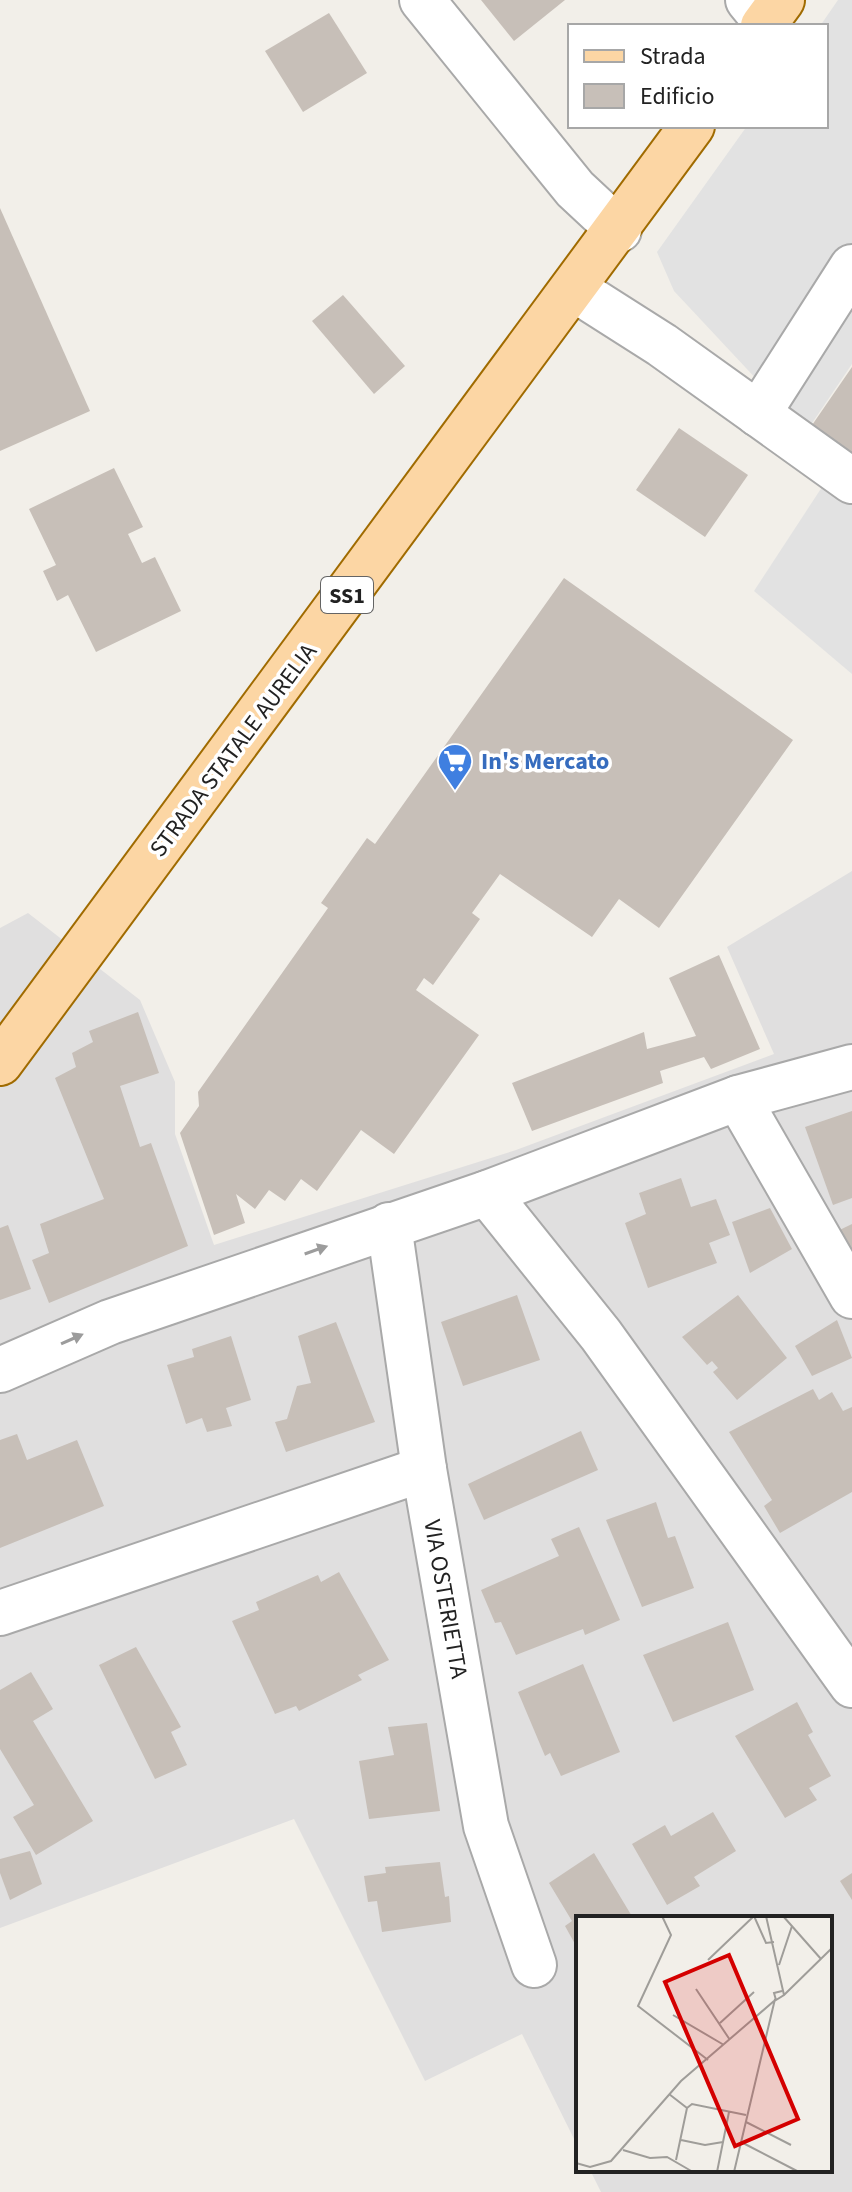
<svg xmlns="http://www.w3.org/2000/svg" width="852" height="2192" viewBox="0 0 852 2192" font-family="'Source Sans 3',sans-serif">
<rect width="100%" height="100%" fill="#f2efe9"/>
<polygon fill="#e0dfdf" points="852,871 852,2192 601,2192 590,2170 830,2170 830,1918 578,1918 578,2147 522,2034 425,2081 294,1819 0,1928 0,928 28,913 140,1000 175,1082 175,1134 214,1245 516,1150 774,1054 727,947"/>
<g fill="#e2e2e2">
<polygon points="838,0 852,0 852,364 806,432 674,291 657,252 747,126 826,126 826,26 820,26"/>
<polygon points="824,484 852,504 852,674 754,591"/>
</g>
<g fill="#c7bfb8">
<polygon points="481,0 565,0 514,41"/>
<polygon points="329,13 367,73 303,112 265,51"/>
<polygon points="0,208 90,411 0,451"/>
<polygon points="343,295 405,366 374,394 312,321"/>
<polygon points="852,367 852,461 808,431"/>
<polygon points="679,428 748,475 705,537 636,490"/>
<polygon points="114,468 143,527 128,534 142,563 155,557 181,611 96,652 68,595 57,601 43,571 56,565 29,509"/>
<polygon points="564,578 793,740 659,928 619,899 592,937 500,874 472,913 480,919 433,985 424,978 416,990 479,1035 394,1154 361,1130 317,1191 301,1179 285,1201 269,1190 255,1209 236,1194 245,1223 214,1235 180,1133 199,1106 198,1092 328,908 321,903 367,838 375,844"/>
<polygon points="719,955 760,1049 711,1069 704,1057 660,1071 663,1083 532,1131 512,1083 644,1032 647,1049 696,1036 669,978"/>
<polygon points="138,1012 159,1073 120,1086 140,1147 151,1143 188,1246 49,1303 32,1260 49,1253 40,1224 104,1199 55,1078 76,1067 72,1053 93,1042 89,1031"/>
<polygon points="852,1111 852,1198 833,1205 805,1127"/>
<polygon points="681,1178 691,1207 716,1199 730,1235 709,1243 717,1263 648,1288 625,1223 646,1214 639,1193"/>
<polygon points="770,1208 792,1249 750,1273 732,1222"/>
<polygon points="852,1224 852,1258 825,1237"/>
<polygon points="8,1225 31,1289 0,1300 0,1228"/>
<polygon points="517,1295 540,1360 463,1386 441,1322"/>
<polygon points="738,1295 787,1358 737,1400 713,1372 718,1368 712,1361 707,1365 682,1337"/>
<polygon points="837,1320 852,1358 812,1376 795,1346"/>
<polygon points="336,1322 375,1422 286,1452 275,1422 287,1419 297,1386 311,1383 298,1336"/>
<polygon points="231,1336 251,1400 226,1408 232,1426 207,1432 202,1418 186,1424 167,1365 194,1357 192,1349"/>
<polygon points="813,1389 819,1400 832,1392 843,1411 852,1407 852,1492 780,1533 764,1506 772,1500 729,1432"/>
<polygon points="581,1431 598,1470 484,1520 468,1484"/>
<polygon points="17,1434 27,1460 77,1440 104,1506 0,1548 0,1440"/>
<polygon points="656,1502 668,1538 675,1536 694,1588 642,1607 606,1520"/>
<polygon points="579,1527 620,1620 585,1635 583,1629 516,1655 501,1622 495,1623 481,1590 559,1556 551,1539"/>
<polygon points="339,1572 389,1660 358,1675 362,1680 299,1711 296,1706 275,1714 232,1621 259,1610 256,1602 318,1575 321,1582"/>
<polygon points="728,1622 754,1690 673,1722 643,1655"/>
<polygon points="136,1647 181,1727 171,1732 187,1765 155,1779 99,1665"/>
<polygon points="583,1664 620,1752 561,1776 550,1753 545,1756 518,1692"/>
<polygon points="31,1672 53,1709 33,1721 93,1821 36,1855 13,1817 34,1805 0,1749 0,1690"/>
<polygon points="797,1702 813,1732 808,1735 831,1776 809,1788 817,1800 785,1818 735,1736"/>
<polygon points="427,1723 440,1811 369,1819 359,1761 394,1755 388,1727"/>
<polygon points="713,1812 736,1851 694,1877 700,1886 667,1905 632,1844 665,1825 671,1836"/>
<polygon points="30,1851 42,1884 10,1900 0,1873 0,1859"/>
<polygon points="594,1853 633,1918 578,1918 578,1942 575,1944 565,1926 572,1921 549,1883"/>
<polygon points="440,1862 445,1897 449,1896 451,1922 382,1932 377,1901 368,1902 364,1876 386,1873 385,1867"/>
<polygon points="852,1873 852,1900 840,1881"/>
</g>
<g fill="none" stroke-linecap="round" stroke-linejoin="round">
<g stroke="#a9a9a9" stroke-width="48">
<g id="minor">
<polyline points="422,0 575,189 619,230"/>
<polyline points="748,0 766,22"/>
<polyline points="574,289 662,345 852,481"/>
<polyline points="758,414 852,267"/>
<polyline points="738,1098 852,1296"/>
<polyline points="487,1193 601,1335 852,1685"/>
<polyline points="389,1225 424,1469 486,1826 534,1965"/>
<polyline points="0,1370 110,1322 487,1193 738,1098 852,1067"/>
<polyline points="0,1613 424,1469"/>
</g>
</g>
<g stroke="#a06b00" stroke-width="48">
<g id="major">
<polyline points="763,26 782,0"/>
<polyline points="0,1063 692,126"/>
</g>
</g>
<use href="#minor" stroke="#fff" stroke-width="44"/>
<use href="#major" stroke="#fcd6a4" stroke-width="44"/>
</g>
<defs><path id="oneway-solid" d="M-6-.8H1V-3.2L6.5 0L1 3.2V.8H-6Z" transform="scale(2)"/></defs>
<g fill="#9c9c9c">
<use href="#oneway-solid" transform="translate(316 1250) rotate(-19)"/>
<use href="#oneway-solid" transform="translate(72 1339) rotate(-24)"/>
</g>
<defs>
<g id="supermarket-pin" transform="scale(1.8)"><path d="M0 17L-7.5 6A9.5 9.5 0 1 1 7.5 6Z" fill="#3f7fe0" stroke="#fff"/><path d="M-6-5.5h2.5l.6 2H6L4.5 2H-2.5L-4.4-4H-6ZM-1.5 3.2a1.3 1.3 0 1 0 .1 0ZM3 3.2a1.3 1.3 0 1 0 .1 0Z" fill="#fff"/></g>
</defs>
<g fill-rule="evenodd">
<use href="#supermarket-pin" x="455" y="761"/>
</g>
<g text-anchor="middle" stroke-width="7" stroke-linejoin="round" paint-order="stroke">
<rect fill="#fff" stroke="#646464" stroke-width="2" x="321" y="577" width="52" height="36" rx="6"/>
<g font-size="22" font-weight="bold" fill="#222">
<text x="347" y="603">SS1</text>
</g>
<g font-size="24" fill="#222" stroke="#fff">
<text transform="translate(233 750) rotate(-53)" y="8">STRADA STATALE AURELIA</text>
<text transform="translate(446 1599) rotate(80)" y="8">VIA OSTERIETTA</text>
</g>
<g font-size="24" font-weight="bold" fill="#366cbe" stroke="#fff" text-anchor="start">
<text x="481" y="769">In's Mercato</text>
</g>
</g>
<g transform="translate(576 1916)">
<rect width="256" height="256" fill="#f2efe9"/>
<path fill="none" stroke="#9f9d99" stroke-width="2" d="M86,0l9,19 -33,71 70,54M190,0l18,79 -8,5 -2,-7 8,-2M207,0l38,43M132,44l46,-44 12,27 8,-1M203,49l13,-39M120,73l34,51M208,79l48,-47M97,99l51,30M144,107l34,-31M93,178l18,14 5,-4 54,11M170,206l45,23M105,224l24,5 18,-3M165,226l56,29M47,234l27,8 17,-1 26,15M100,244l11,-52M0,247l14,4 21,-6 70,-80 93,-80M141,256l12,-60M158,256l41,-173"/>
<path fill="#d40000" fill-opacity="0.15" stroke="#d40000" stroke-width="4" d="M153,39l69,164 -63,27 -70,-164z"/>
<rect width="256" height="256" fill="none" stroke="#222" stroke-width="4"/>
</g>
<rect x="568" y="24" width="260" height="104" fill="#ffffff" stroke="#a7a7a7" stroke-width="2"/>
<rect x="584" y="50" width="40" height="12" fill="#fcd6a4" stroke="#a7a7a7" stroke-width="2"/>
<text x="640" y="64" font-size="24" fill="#222222">Strada</text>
<rect x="584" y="84" width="40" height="24" fill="#c7bfb8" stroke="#a7a7a7" stroke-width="2"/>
<text x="640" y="104" font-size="24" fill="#222222">Edificio</text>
</svg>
